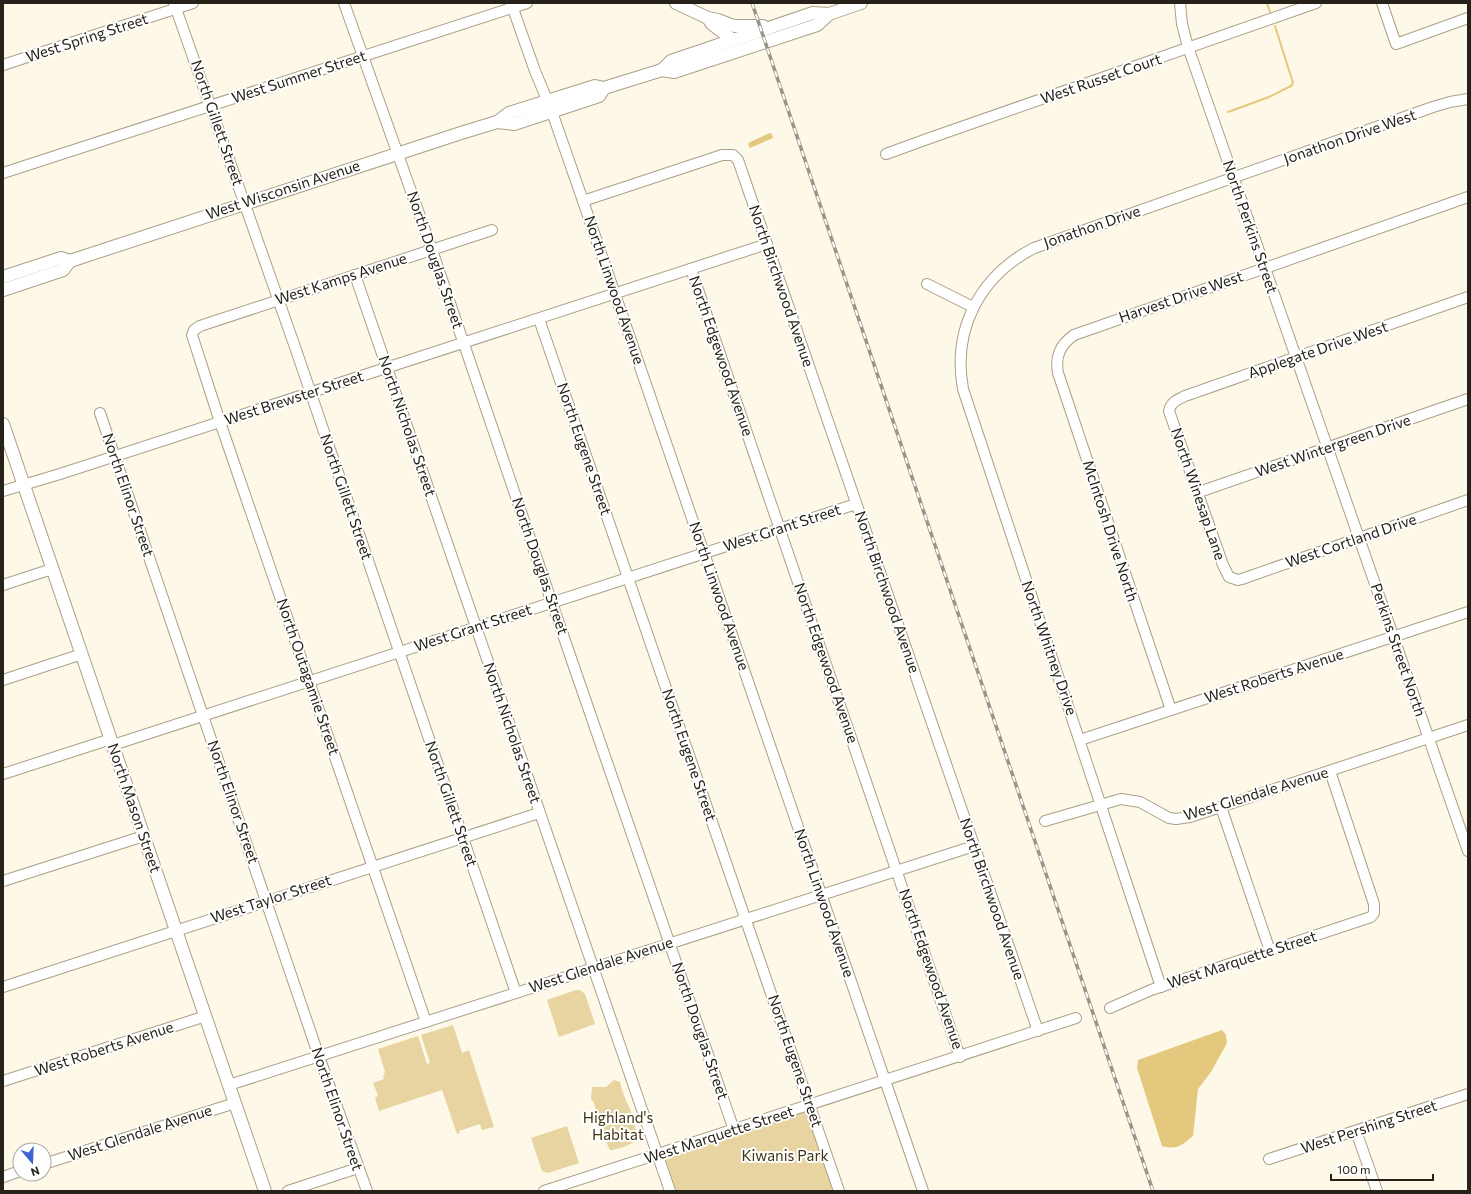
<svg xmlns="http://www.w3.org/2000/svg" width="1471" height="1194" viewBox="0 0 1471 1194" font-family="Commissioner,sans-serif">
<rect width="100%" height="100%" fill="#fef8e8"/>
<g fill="#e8d4a0">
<polygon points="576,990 580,990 585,994 595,1024 559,1037 547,1000"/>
<polygon points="453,1025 462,1053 469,1050 494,1127 482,1130 480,1124 459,1131 460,1133 457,1134 442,1090 379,1111 375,1098 378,1095 373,1083 384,1079 383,1076 385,1072 378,1049 418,1036 427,1064 430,1063 421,1035"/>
<path d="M614,1080l6,2c2,10 6,19 10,27 2,3 1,7 2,10 2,6 5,12 7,19 -4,5 -21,12 -29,12l-4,-8 -12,-39 -3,-4 1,-12h14z"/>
<polygon points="807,1112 834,1191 676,1191 665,1158"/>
<polygon points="567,1126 579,1163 548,1173 542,1171 531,1138"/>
</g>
<g fill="#e3c87d">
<polygon points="770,133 772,134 773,138 750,148 748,144 750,142"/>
<path d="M1222,1030l4,5 1,8 -16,29 -13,17 -5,47c-12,10 -16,14 -31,10l-25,-78 1,-8z"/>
</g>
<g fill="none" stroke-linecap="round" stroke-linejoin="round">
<g stroke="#e3c87d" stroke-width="2">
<polyline points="1267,3 1270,12"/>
<polyline points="1228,112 1269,97 1291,86 1293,83 1275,26"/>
</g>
<g stroke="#aaa088" stroke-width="12">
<g id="minor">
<polyline points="174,3 295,347 516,993"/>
<polyline points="344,3 432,250 552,603 734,1130"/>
<polyline points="511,3 535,71 552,112 583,201 923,1191"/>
<polyline points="1180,3 1182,24 1188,47 1468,851"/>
<polyline points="1382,3 1396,44 1468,18"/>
<polyline points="3,65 193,3"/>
<polyline points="886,154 930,138 1316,3"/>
<polyline points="3,173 527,3"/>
<polyline points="583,201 722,155 733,155 738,160 1038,1031"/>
<polyline points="691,269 960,1057"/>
<polyline points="355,275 670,1191"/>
<polyline points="927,284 973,307"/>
<path d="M1468,297l-283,99c-8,4 -14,6 -16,15l54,154 6,12 9,3 4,-1 226,-79"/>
<polyline points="539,319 839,1191"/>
<polyline points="100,413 316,1048 367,1191"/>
<polyline points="3,491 60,474 767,244"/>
<polyline points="1199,492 1468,399"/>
<polyline points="3,585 52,569"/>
<polyline points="3,680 82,654"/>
<path d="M1171,710l-113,-337c-3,-17 2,-28 16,-38l394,-138"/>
<polyline points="1080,740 1468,612"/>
<polyline points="113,745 856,504"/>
<polyline points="3,774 111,739"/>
<polyline points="1221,807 1270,951"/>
<polyline points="1045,821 1121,799 1140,802 1169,818 1176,819 1190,817 1468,725"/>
<polyline points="3,881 144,836"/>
<polyline points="3,987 539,813"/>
<path d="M1161,987l-198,-598c-11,-60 17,-113 71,-141l399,-141 17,-5 18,-3"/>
<polyline points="1110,1008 1151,990 1371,917 1374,913 1374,904 1330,771"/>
<polyline points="426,1022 220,422 192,335 194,330 200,326 492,230"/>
<polyline points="3,1081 206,1016"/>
<polyline points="229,1085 974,846"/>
<polyline points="1356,1131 1377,1191"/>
<polyline points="1269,1159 1468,1094"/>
<polyline points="44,1164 235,1103"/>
<polyline points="3,1177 20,1171"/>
<polyline points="288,1191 358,1168"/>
<polyline points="544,1191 1076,1018"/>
</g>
</g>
<g stroke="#aaa088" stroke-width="14">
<g id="major">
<polyline points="676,3 708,18 718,20 734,26 763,26"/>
<polyline points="708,18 712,24 733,40"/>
<polyline points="662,70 671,61 813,13 829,14 861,3"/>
<polyline points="497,122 509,113 595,86 604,88 662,70 674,72 817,25 829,14"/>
<polyline points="3,277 61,258 70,261 461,133 497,122 514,124 599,96 604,88"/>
<polyline points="3,290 63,270 70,261"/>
<polyline points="3,424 265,1191"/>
</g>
</g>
<use href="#minor" stroke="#fff" stroke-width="10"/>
<use href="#major" stroke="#fff" stroke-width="12"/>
<g stroke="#999488" stroke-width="3.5">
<polyline id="rail" points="752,3 1153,1191"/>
</g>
<use href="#rail" stroke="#fff" stroke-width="2" stroke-dasharray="6" stroke-linecap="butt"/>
</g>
<g text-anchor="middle" stroke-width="4" stroke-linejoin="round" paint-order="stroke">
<g font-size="15" fill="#262219" stroke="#fff">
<text transform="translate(87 38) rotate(-18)" y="5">West Spring Street</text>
<text transform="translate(299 77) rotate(-18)" y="5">West Summer Street</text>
<text transform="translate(1101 79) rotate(-19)" y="5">West Russet Court</text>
<text transform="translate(217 123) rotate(71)" y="5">North Gillett Street</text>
<text transform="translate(1350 137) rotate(-19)" y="5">Jonathon Drive West</text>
<text transform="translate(283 190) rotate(-18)" y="5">West Wisconsin Avenue</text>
<text transform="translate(1092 227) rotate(-19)" y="5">Jonathon Drive</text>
<text transform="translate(1250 227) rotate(71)" y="5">North Perkins Street</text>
<text transform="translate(435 260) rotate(71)" y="5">North Douglas Street</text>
<text transform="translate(341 279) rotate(-18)" y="5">West Kamps Avenue</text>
<text transform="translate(781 286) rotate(71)" y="5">North Birchwood Avenue</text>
<text transform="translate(614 290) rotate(71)" y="5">North Linwood Avenue</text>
<text transform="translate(1181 297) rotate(-19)" y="5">Harvest Drive West</text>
<text transform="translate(1318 350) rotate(-19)" y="5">Applegate Drive West</text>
<text transform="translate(721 356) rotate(71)" y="5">North Edgewood Avenue</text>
<text transform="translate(294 398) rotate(-18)" y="5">West Brewster Street</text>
<text transform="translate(407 426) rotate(71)" y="5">North Nicholas Street</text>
<text transform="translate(1333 446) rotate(-19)" y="5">West Wintergreen Drive</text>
<text transform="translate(584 449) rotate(71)" y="5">North Eugene Street</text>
<text transform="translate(1198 494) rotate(71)" y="5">North Winesap Lane</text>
<text transform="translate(128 495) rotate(71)" y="5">North Elinor Street</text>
<text transform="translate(346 497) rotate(71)" y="5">North Gillett Street</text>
<text transform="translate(782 528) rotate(-18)" y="5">West Grant Street</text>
<text transform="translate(1110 531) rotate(72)" y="5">McIntosh Drive North</text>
<text transform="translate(1351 541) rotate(-19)" y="5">West Cortland Drive</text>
<text transform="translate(540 566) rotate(71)" y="5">North Douglas Street</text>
<text transform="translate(887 592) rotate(71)" y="5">North Birchwood Avenue</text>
<text transform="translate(719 596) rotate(71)" y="5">North Linwood Avenue</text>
<text transform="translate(473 628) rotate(-18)" y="5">West Grant Street</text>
<text transform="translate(1049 648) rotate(71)" y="5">North Whitney Drive</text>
<text transform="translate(1398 650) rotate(71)" y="5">Perkins Street North</text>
<text transform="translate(826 663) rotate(71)" y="5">North Edgewood Avenue</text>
<text transform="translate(1274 676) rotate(-18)" y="5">West Roberts Avenue</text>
<text transform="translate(308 677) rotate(71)" y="5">North Outagamie Street</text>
<text transform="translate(512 733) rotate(71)" y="5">North Nicholas Street</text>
<text transform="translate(689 755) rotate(71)" y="5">North Eugene Street</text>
<text transform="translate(1256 794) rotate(-17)" y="5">West Glendale Avenue</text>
<text transform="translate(233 802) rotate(71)" y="5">North Elinor Street</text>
<text transform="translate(451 804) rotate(71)" y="5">North Gillett Street</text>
<text transform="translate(134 808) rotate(71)" y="5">North Mason Street</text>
<text transform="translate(271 899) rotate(-18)" y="5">West Taylor Street</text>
<text transform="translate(992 899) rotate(71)" y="5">North Birchwood Avenue</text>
<text transform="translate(824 903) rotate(71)" y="5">North Linwood Avenue</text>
<text transform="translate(1242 960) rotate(-18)" y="5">West Marquette Street</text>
<text transform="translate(601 965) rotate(-18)" y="5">West Glendale Avenue</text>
<text transform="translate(931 969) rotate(71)" y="5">North Edgewood Avenue</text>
<text transform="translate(700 1031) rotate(71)" y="5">North Douglas Street</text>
<text transform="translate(104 1049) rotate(-18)" y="5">West Roberts Avenue</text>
<text transform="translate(795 1061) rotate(71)" y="5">North Eugene Street</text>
<text transform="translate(337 1109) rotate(71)" y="5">North Elinor Street</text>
<text transform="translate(1369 1127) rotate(-18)" y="5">West Pershing Street</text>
<text transform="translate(140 1133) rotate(-18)" y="5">West Glendale Avenue</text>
<text transform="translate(719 1135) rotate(-18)" y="5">West Marquette Street</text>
</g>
<g font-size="15" fill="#403413" stroke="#fff">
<text x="618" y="1123">Highland's<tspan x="618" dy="17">Habitat</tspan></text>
<text x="785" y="1161">Kiwanis Park</text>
</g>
</g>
<rect width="1471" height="1194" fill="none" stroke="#262219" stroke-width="8"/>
<g transform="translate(32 1162) rotate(161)"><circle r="19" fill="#ffffff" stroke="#a8a7a3"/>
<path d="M0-3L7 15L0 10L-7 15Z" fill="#3d64d5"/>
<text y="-6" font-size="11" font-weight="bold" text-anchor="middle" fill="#262219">N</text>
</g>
<path d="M1331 1174v6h102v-6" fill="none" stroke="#262219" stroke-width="2"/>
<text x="1337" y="1174" font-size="12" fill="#262219" stroke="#ffffff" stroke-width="3" paint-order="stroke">100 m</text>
</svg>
